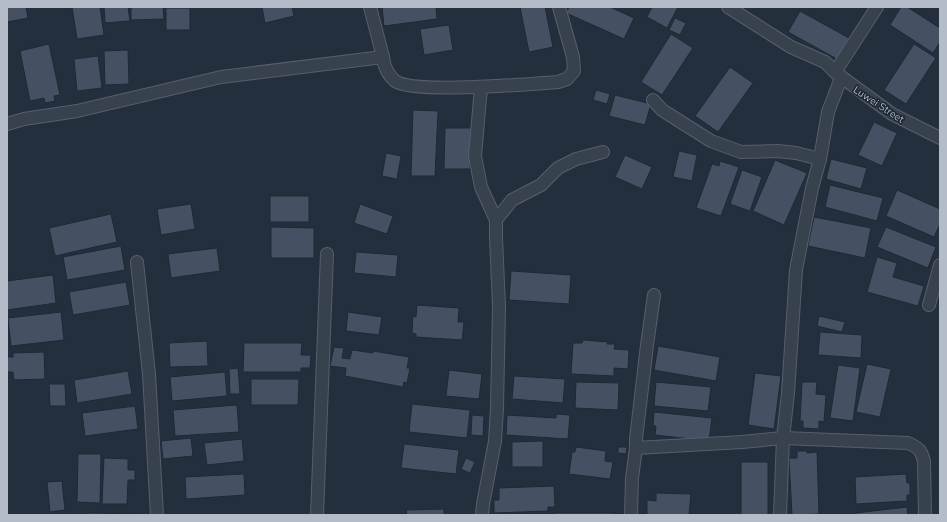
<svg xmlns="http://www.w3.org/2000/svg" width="947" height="522" viewBox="0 0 947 522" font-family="Mulish,sans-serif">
<rect width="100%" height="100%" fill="#242f3e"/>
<g fill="#455162" stroke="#1f2835">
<polygon points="7,7 26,7 28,18 7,22"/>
<polygon points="72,7 100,7 104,35 77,39"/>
<polygon points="104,7 128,7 130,21 105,23"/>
<polygon points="131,7 163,7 164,19 131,20"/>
<polygon points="262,7 292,7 294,16 265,23"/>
<polygon points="382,7 436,7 437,19 384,26"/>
<polygon points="520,7 545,7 553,47 529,52"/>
<polygon points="569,7 610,7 634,18 624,39 566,13"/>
<polygon points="652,7 678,7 667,28 647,17"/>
<polygon points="901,7 907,7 940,28 940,42 933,53 890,25"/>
<rect x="166" y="8" width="24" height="22"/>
<polygon points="800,11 849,38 837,59 788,32"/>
<polygon points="675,18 686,23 680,35 669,30"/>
<polygon points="449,25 453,50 424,55 420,29"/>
<polygon points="671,34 693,48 662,95 641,82"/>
<polygon points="49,44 60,95 54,96 55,101 45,103 44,98 30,101 20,51"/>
<polygon points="914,44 936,58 906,104 884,90"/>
<polygon points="128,50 129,84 105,85 104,51"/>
<polygon points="98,56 102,88 77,91 74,59"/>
<polygon points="730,67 753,83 718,132 695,116"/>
<polygon points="596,90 610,94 607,104 593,100"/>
<polygon points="615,95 651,104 645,125 609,116"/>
<polygon points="413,110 438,111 435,176 411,176"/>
<polygon points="874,122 897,133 882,166 858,155"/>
<polygon points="445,128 471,128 470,169 444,169"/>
<polygon points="679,151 697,155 692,181 673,177"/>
<polygon points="386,153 401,156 397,179 382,176"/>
<polygon points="625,155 652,167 642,189 615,177"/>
<polygon points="831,159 867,168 861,189 826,179"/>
<polygon points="775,160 807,173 784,225 753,211"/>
<polygon points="720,161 739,167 721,216 696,208 712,164 719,166"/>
<polygon points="742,170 762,177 750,211 730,204"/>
<polygon points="830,185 883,198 877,221 825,207"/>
<polygon points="897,190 940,209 940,224 934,237 886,216"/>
<rect x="270" y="196" width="39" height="26"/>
<polygon points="191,204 195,229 161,235 157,209"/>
<polygon points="360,204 393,216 387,234 354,223"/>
<polygon points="111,214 117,242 55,256 49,228"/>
<polygon points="814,217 871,228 865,258 808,246"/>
<polygon points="271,227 314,228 314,258 271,258"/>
<polygon points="886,227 936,247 928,268 877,247"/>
<polygon points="121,246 125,270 67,280 63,257"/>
<polygon points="217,248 220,271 171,278 168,254"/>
<polygon points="356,252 398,255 396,277 354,273"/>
<polygon points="877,257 897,263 893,277 924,286 918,306 867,292"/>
<polygon points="511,271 571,275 569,304 509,300"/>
<polygon points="53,275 56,303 7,310 7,281"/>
<polygon points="126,282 130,305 73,315 69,292"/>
<polygon points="417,305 459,308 458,322 464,322 462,340 416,337 416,334 412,333 413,316 416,317"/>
<polygon points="61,312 64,340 11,346 8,318"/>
<polygon points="348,312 382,317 379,335 346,331"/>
<polygon points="819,316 845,322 842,332 817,326"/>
<polygon points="820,332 862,335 861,358 818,355"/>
<polygon points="583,340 608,342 607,344 615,344 614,349 629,350 628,369 614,368 614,376 571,374 573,343 582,343"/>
<polygon points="207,341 208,366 170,367 169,343"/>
<polygon points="244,343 302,343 301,355 311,355 310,368 301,368 301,372 243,372"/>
<polygon points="658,346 720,357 716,381 654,370"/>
<polygon points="334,347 344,348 342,358 350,359 352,350 373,353 373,351 409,357 407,368 410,368 407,383 404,382 403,387 345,376 346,368 330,366"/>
<polygon points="44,352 45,379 14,380 13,372 7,372 7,357 13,357 13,353"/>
<polygon points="867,364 891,369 880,417 856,412"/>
<polygon points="838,365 860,368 853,421 830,418"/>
<polygon points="238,368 240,394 230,394 229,369"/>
<polygon points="449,370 482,374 479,399 446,396"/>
<polygon points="128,371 132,394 77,403 74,380"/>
<polygon points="225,372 227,396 172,401 170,377"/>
<polygon points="755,373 781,376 774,429 748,425"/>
<polygon points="514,376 565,379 563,403 512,399"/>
<polygon points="251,379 299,379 298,405 251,405"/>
<polygon points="576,382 619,383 618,410 575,408"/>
<polygon points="656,382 711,387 708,411 654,406"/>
<polygon points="802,382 817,382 816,394 826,395 824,422 819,421 819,429 803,428 803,421 800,421"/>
<polygon points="49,384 65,384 66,406 50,406"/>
<polygon points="412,404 470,410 467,438 409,432"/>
<polygon points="237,405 239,432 175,436 173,410"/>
<polygon points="135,406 138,429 85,436 82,413"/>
<polygon points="654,412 712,418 709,441 655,435 656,426 653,426"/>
<polygon points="556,414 570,415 568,439 506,435 507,415 556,418"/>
<polygon points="472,415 484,416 483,436 471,435"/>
<polygon points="191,438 193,456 163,459 161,441"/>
<polygon points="242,439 244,461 207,465 204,443"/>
<polygon points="543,441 543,467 512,467 512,442"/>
<polygon points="404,444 459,450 456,474 401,468"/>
<polygon points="576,447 606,451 605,461 613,462 610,479 569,474 572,452 575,452"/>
<polygon points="618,447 627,447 626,454 618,453"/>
<polygon points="797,451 807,451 807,453 817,452 819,514 792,515 789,458 797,458"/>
<polygon points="78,454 101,454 100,503 77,502"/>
<polygon points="104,458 128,459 128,470 135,470 135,480 128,480 127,504 102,504"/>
<polygon points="466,458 475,462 470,473 461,469"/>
<rect x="741" y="462" width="27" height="53"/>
<polygon points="244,474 245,495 186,499 185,477"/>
<polygon points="906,474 907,483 910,483 910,495 907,495 907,501 856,504 855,477"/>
<polygon points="62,481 65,510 50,512 47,482"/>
<polygon points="554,486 555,507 548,507 548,511 494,513 494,500 499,500 499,488"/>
<polygon points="656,493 691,494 689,515 647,515 647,500 656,501"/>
<polygon points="907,507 908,515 856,515 856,513"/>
<polygon points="444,509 444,515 407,515 406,510"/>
<polygon points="88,513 146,514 146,515 88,515"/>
<rect x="555" y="513" width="57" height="2"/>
</g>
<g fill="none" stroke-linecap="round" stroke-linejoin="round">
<g stroke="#565f6c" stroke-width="14">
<g id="minor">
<polyline points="728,7 791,47 825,62 835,72 877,7"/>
<path d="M383,57c1,10 4,17 12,24 18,13 136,3 163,1l9,-3 7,-8 -1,-14 -14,-50"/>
<polyline points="836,73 892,114 940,138"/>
<polyline points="481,87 475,156 481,187 496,220 496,238 499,307 497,408 495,441 483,504 482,515"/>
<polyline points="653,100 662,110 711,141 741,152 778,151 796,153 820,159"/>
<polyline points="7,124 24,119 77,111 221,77 383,57 370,7"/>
<polyline points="496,220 512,200 541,185 558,168 576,159 603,152"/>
<polyline points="137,262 149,374 157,515"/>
<polyline points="929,305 940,265"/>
<path d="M636,448l106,-6 41,-4 125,5c11,5 13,7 16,18l1,54"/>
<polyline points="317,515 327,254"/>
<polyline points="631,515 632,478 636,448 636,439 647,345 654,295"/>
<polyline points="780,515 783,438 788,393 796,270 812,188 820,159 828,112 841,78"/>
</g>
</g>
<use href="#minor" stroke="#38414e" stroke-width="12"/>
</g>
<g text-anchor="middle" stroke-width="3" stroke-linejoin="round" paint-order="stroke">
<g font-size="10" fill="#b4bcc9" stroke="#1d2633">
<text transform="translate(879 104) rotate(33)" y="4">Luwei Street</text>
</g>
</g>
<rect width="947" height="522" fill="none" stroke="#b4bcc9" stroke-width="16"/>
</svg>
